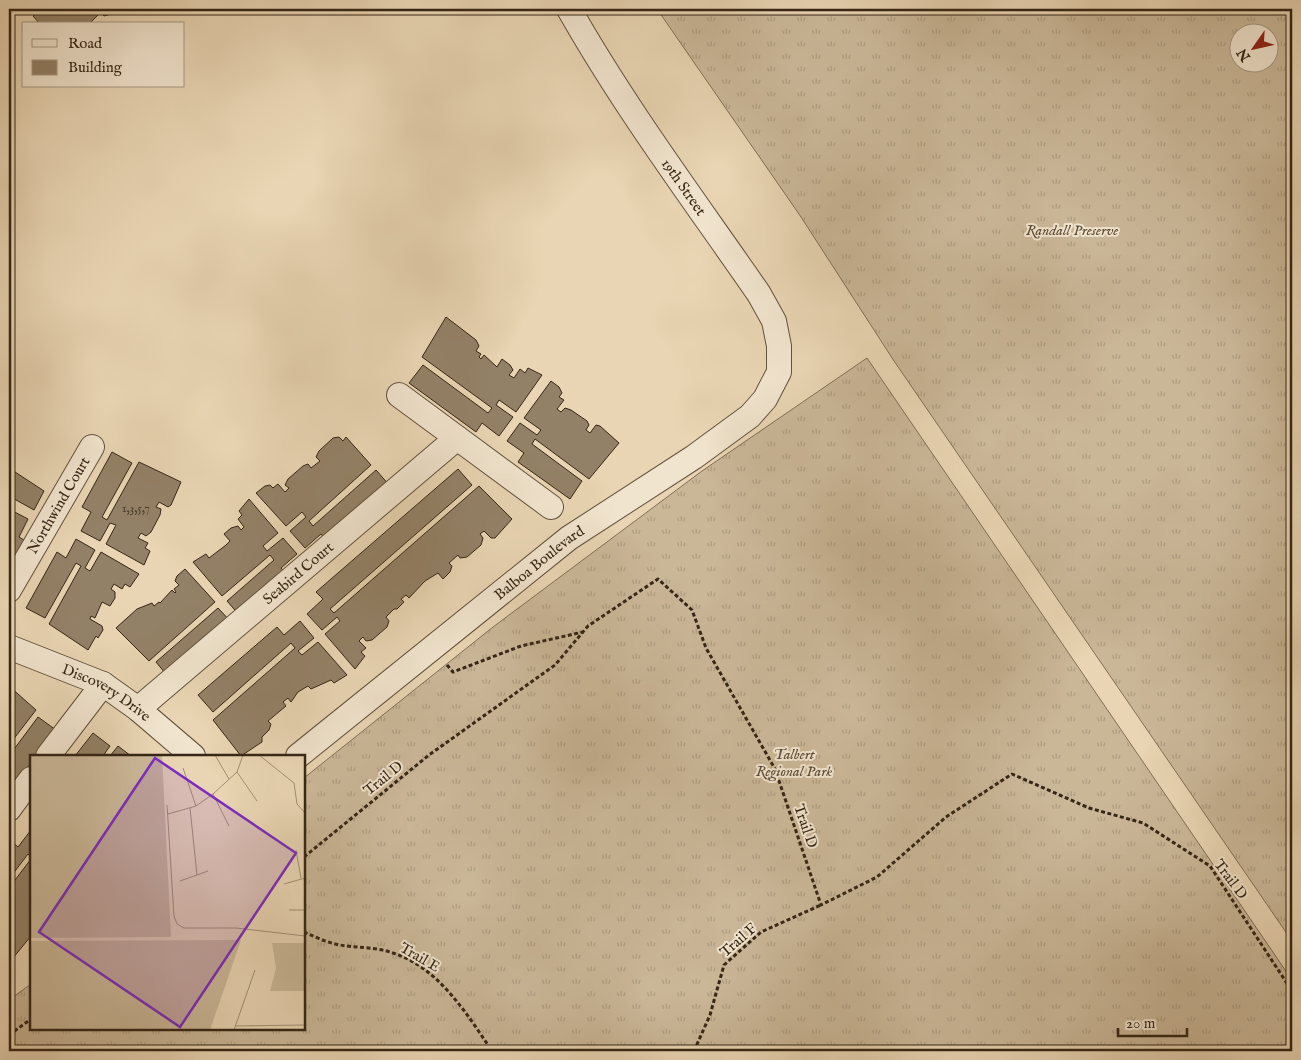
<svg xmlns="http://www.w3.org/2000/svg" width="1301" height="1060" viewBox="0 0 1301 1060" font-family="'IM FELL English',serif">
<defs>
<pattern id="grass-tufts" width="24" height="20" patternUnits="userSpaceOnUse" patternTransform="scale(1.25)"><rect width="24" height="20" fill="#cab798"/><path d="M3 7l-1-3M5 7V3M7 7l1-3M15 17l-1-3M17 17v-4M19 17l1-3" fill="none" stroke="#ae9d82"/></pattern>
</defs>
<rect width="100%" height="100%" fill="#e9d5b3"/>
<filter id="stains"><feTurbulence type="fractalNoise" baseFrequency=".004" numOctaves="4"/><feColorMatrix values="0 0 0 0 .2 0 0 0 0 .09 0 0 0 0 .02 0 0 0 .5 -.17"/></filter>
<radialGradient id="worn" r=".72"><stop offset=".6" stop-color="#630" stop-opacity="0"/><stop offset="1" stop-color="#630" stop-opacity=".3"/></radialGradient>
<g fill="url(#grass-tufts)" stroke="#806e56" fill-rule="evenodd">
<path d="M657,9h635v932l-398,-580 -93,-144zM1238,32h30v30h-30z"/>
<polygon points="867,358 1292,980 1292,1051 9,1051 9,1000 31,984 31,1029 304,1029 304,778 493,627 702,471"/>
</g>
<g fill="#938167" stroke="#352615">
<polygon points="32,9 117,9 111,14 104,16 101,12 89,24 40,24 33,16 37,13"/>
<polygon points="446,317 476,340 479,346 476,351 481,354 479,357 481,359 484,355 497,367 502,359 510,365 513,370 509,375 514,378 520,369 525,373 528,368 542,375 516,412 499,400 496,405 513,417 499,436 482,423 476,432 409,383 423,365 488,413 492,408 422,357"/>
<polygon points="551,381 559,387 562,393 559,397 564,400 557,409 561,412 565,408 571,410 587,421 589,425 586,430 590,433 596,425 600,426 619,443 589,479 535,439 532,444 582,481 570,499 518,462 524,453 507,441 520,423 537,435 541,430 524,418"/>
<polygon points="339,437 343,441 346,437 371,465 309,521 313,526 376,470 390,486 327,542 321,534 305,548 290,531 306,517 302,512 286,526 256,493 265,486 270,485 273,488 278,484 285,492 289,488 285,485 288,479 303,466 308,464 311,468 320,461 316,457 319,451 333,438"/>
<polygon points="112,452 132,463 102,517 107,520 139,462 181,482 171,505 168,507 159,502 156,507 161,509 160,515 151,532 146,536 141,533 138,538 148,543 145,548 150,551 144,565 106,544 116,525 110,523 100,541 81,531 91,512 82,507"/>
<polygon points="9,468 44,491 34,510 9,496"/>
<polygon points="458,469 472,485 330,609 334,613 479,486 512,519 495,538 491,538 484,531 480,534 483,538 481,545 467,557 460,558 458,555 449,563 452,566 450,572 443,579 438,573 425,581 409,598 406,595 401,599 404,602 397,609 394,609 386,617 389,621 387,627 372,640 366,641 363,637 359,641 366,648 361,652 365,656 355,669 325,634 340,621 337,617 322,630 307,614 323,599 316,592"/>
<polygon points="249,499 278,533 263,546 267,551 283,538 297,554 281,568 288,576 241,617 227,601 274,560 270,555 222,596 193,562 206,554 209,558 226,545 230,541 224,534 231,528 238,526 241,530 244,527 238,519 242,515 239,511"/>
<polygon points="9,509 28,519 19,537 27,542 9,576"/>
<polygon points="76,539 95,550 85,568 90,571 101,552 139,574 130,587 125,584 122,589 114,584 111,589 115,592 115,598 110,606 102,602 95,618 91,616 90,619 102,626 103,630 98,638 96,636 88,650 49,624 81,566 76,563 45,618 26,608 57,552 66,558"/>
<polygon points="185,569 215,602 149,661 116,628 137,609 152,603 154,606 159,602 160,603 172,590 175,593 176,592 174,589 179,585 175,581 177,576"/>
<polygon points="218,608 233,624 170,679 156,662"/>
<polygon points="300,621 314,638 298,651 302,655 318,642 347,675 334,683 331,680 311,689 308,686 298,692 291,702 288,698 283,702 286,706 268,721 271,724 269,730 262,737 262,742 241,756 213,720 295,648 291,643 213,712 198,695 277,627 284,635"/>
<polygon points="9,686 36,710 9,745"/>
<polygon points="38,717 56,730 36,756 31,756 31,763 18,780 9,775 9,756"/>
<polygon points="93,733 110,746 103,756 75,756"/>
<polygon points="118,746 131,756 110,756"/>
<polygon points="31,830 31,857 28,854 9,879 9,843 11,841 18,847"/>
<polygon points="31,859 31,936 13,958 9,954 9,888"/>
</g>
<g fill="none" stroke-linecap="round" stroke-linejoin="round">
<g stroke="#62523c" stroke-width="26">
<g id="minor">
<polyline points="399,395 551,507"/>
<path id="s1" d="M9,590l83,-143"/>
<path id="s2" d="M9,647l94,37 35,25 55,47"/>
<path id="s3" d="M138,709l319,-271"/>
<polyline points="48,756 103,684"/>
<path id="s4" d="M298,756l271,-218 125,-81 56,-41 15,-17 14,-27v-26l-5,-25 -15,-27c-65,-94 -134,-186 -190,-285"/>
<polyline points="9,809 31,779"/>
</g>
</g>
<g stroke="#352615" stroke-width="3" stroke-dasharray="4 2.5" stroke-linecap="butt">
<polyline points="447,665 453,672 521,646 583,632"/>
<polyline points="304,857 429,755 555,665 588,626 658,579 692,610 706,648 775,769 821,905 877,877 946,817 1012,774 1089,808 1143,823 1210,866 1292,991"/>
<path d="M304,932c11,5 24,11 36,13 17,3 37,2 53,8 45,14 74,61 99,98"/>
<polyline points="9,1035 31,1019"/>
<polyline points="694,1051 710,1015 724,965 761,932 821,905"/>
</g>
<use href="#minor" stroke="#f1e4ce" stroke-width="24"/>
</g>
<g text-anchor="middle" stroke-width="4" stroke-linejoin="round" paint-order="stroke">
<g font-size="12" fill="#4c3d2a">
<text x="136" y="512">1,3,5,7</text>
</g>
<g font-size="15" fill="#352615" stroke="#f1e4ce">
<text transform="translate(684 187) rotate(55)" y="5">19th Street</text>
<text dy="5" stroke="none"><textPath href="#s1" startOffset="98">Northwind Court</textPath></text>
<text dy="5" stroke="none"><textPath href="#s4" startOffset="309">Balboa Boulevard</textPath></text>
<text dy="5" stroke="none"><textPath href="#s3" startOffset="210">Seabird Court</textPath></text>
<text dy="5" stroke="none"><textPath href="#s2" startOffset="108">Discovery Drive</textPath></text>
<text transform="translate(383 778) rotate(-39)" y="5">Trail D</text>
<text transform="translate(806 826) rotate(71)" y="5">Trail D</text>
<text transform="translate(1231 879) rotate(53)" y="5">Trail D</text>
<text transform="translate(738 940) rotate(-41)" y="5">Trail F</text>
<text transform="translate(420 957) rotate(30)" y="5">Trail E</text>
</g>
<g font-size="15" font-style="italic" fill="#5a4a36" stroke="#f1e4ce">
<text x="1072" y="235">Randall Preserve</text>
<text x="794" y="759">Talbert<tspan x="794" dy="17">Regional Park</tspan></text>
</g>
</g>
<g transform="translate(30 755)">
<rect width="275" height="275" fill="#e9d5b3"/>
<path d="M132,0l9,182 -141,1v-183zM211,185l-31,90h-180v-89zM242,188h32l1,48h-35l6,-23z" fill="#cab798"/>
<path fill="none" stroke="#a18f74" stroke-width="1" d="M185,0l14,24M229,0l35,28 3,21 8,9M153,13l13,38M207,17l20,29M183,39l16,32M137,50l7,111 3,8 7,4h52l69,8M160,53l7,67M138,59l28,-8 17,-12 24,-22 6,-17M266,95l5,28M150,126l28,-10M254,129l21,-6M259,155h16M205,271l70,-1M204,275l21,-60"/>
<path fill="#7b2cbf" fill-opacity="0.15" stroke="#7b2cbf" stroke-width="2.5" d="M125,3l141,95 -116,174 -141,-95z"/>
<rect width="275" height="275" fill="none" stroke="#352615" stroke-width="2.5"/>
</g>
<rect width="1301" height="1060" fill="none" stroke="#e9d5b3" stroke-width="30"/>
<rect x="10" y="10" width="1281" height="1040" fill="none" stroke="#352615" stroke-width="2.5"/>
<rect x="15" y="15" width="1271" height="1030" fill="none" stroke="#352615"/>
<rect x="22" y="22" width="162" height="65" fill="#f1e4ce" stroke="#a69884"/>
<rect x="32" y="39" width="25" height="8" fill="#f1e4ce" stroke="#a69884"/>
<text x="68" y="48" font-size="15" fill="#352615">Road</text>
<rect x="32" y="60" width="25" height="15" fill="#938167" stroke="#a69884"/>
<text x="68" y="72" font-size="15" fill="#352615">Building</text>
<g transform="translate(1254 48) rotate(236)"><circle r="24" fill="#f1e4ce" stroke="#a69884"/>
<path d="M0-4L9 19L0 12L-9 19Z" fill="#8f2418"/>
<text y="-8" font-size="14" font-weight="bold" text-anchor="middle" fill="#352615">N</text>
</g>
<path d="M1118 1028v8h69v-8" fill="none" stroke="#352615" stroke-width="2.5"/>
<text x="1126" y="1028" font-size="15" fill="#352615" stroke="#f1e4ce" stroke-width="4" paint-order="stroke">20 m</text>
<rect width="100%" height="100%" filter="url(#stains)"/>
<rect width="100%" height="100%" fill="url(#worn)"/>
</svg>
